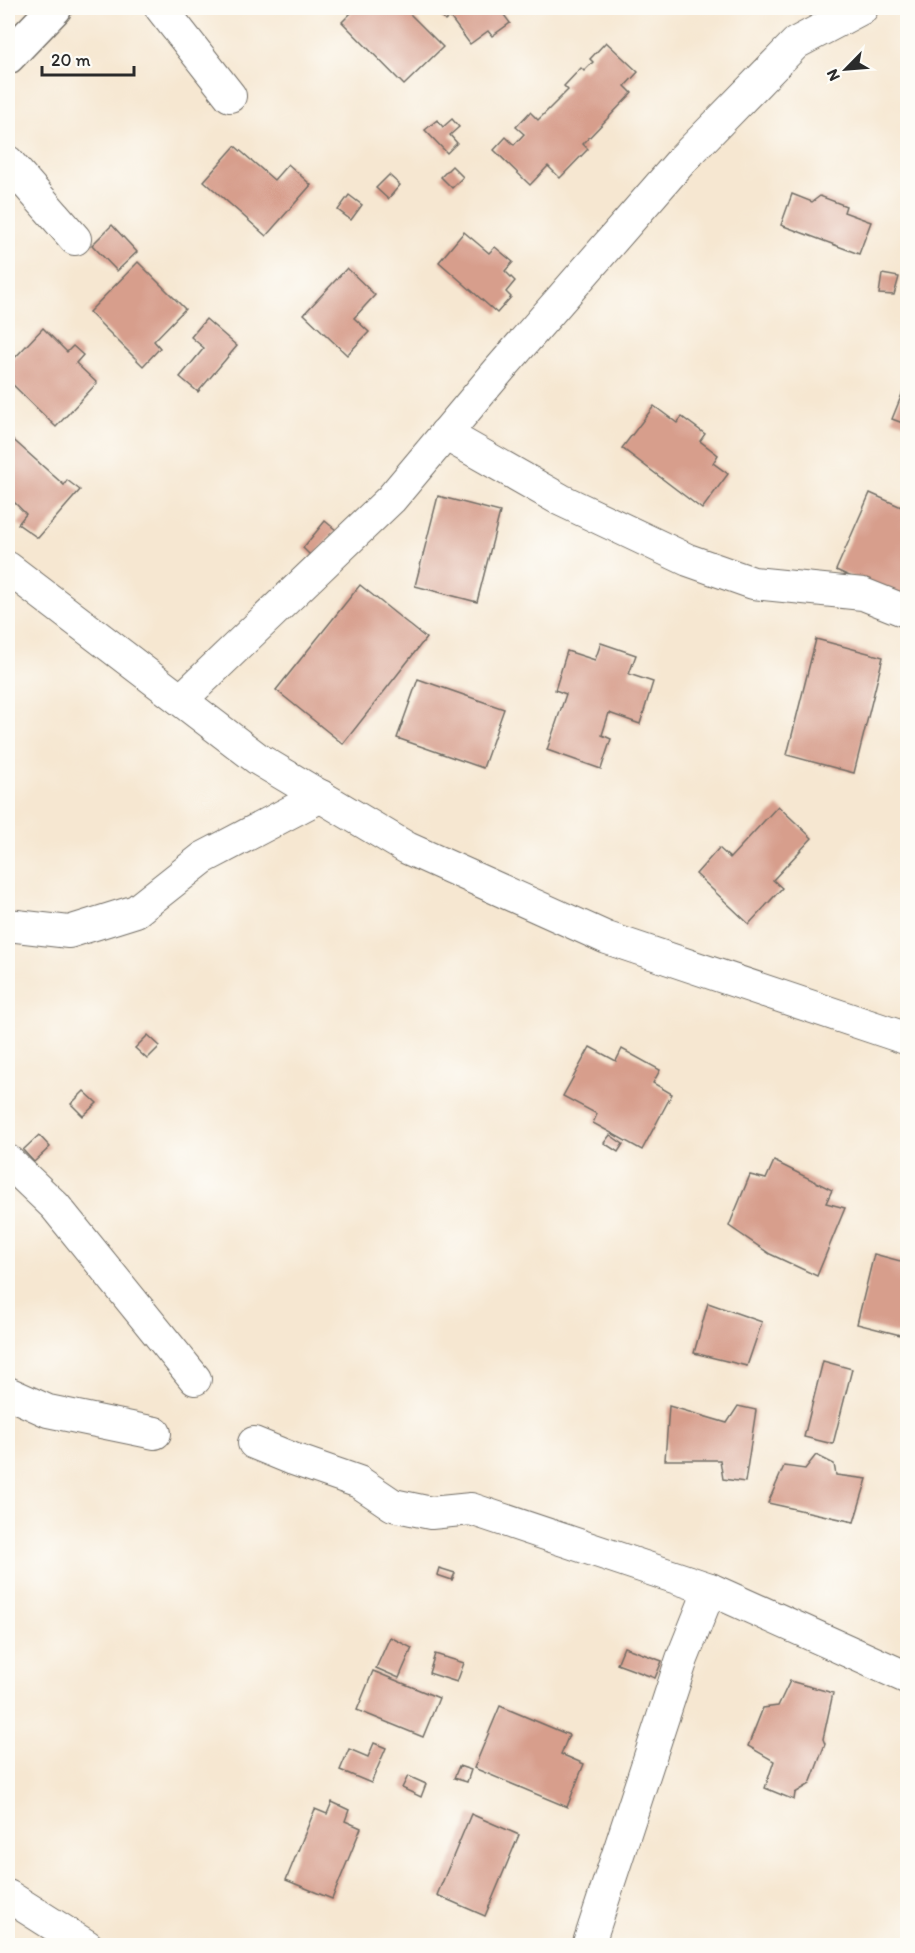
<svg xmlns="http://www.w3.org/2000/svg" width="915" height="1953" viewBox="0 0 915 1953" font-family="Itim,sans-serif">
<rect width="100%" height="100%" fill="#fdfcf7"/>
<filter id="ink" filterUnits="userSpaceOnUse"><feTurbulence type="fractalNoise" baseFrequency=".0167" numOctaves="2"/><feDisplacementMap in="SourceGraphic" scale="12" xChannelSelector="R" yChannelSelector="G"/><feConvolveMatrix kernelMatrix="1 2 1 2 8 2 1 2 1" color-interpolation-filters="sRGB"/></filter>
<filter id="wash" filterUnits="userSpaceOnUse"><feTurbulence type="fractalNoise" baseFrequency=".008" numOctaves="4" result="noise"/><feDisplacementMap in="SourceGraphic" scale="24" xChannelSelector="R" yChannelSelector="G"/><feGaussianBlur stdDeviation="1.35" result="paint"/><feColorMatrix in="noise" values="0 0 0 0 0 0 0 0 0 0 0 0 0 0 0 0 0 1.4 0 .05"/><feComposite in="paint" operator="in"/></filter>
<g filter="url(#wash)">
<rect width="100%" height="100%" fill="#f6e7d1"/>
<g id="blocks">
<g fill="#d79e8c">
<polygon points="356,8 404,8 443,47 404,85 342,22"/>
<polygon points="435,8 499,8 510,23 492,36 488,31 470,44 450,17 445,21"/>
<polygon points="606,42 638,72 625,86 632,93 583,144 588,149 560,178 548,166 530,185 494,150 506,137 514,145 524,134 516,127 530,112 538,120 568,90 564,86 581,68 584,71 593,62 590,59"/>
<polygon points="452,119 459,127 450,135 457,143 447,153 425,130 437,120 443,127"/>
<polygon points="235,146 274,180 288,164 311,185 266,236 204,181"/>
<polygon points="452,166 463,177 452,188 441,177"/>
<polygon points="389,175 400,185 388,199 376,188"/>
<polygon points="792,194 812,202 820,196 846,206 844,212 871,222 859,254 781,225"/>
<polygon points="349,195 362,205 351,220 338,210"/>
<polygon points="112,225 137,252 117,271 92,245"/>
<polygon points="464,232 489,253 495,247 513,262 505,271 515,281 506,292 511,297 497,313 439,262"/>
<polygon points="138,262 185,309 154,341 160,348 143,366 89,312"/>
<polygon points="347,268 375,295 354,318 369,332 347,355 304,314"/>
<polygon points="882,274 899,277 894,295 879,294"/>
<polygon points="206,319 237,346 198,392 180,377 204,348 191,337"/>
<polygon points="43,328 67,352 73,346 83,355 76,363 97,383 56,427 8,380 8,365"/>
<polygon points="907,382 908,382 908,425 892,419"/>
<polygon points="654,406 677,423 682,417 705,434 700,441 718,455 713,463 728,474 702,509 622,448"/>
<polygon points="8,435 64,485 67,480 80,490 38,538 18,524 26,514 8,496"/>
<polygon points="870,493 908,510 908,602 836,570"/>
<polygon points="438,496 500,512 477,602 415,586"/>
<polygon points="325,521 336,530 313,558 303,548"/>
<polygon points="360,585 426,638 343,744 276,690"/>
<polygon points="816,639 883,657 854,773 787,755"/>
<polygon points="601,643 636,655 629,674 653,682 640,724 609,713 602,735 611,739 601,769 547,750 566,694 555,690 567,651 595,660"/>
<polygon points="418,679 504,709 483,768 397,738"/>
<polygon points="778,806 812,838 773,880 782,888 749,924 696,874 719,848 730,858"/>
<polygon points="148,1035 160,1046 147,1059 135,1048"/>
<polygon points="590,1047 616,1061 622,1049 660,1070 653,1083 672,1094 642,1150 593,1123 597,1114 563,1096"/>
<polygon points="84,1091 97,1103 83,1116 71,1104"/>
<polygon points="39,1135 50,1147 34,1162 23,1150"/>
<polygon points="610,1135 623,1144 618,1152 604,1143"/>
<polygon points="774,1161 832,1190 826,1203 845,1208 817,1276 770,1254 729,1226 750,1175 766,1179"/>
<polygon points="874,1254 908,1263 908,1337 857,1324"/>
<polygon points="708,1303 762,1322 747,1366 694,1353"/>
<polygon points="823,1361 852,1369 833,1444 804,1437"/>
<polygon points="669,1406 727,1423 738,1406 756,1410 745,1482 723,1479 720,1460 665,1460"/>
<polygon points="816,1455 834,1464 836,1475 867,1479 854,1522 768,1503 784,1466 805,1469"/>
<polygon points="439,1568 455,1573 452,1580 437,1575"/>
<polygon points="390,1637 412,1648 399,1678 376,1668"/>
<polygon points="624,1647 662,1661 655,1678 617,1664"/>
<polygon points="435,1654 464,1663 457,1682 429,1673"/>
<polygon points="373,1671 439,1698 423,1737 357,1710"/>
<polygon points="790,1681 833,1693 823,1739 825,1744 810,1784 795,1793 794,1800 765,1788 774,1761 748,1746 763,1708 778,1706"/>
<polygon points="500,1706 569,1735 561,1754 584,1764 567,1807 474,1768"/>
<polygon points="374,1743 386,1748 371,1783 340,1770 349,1749 368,1757"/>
<polygon points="459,1766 471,1770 467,1782 454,1778"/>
<polygon points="408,1776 426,1784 421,1797 402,1788"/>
<polygon points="332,1802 349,1810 345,1821 361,1828 332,1899 286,1880 315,1809 327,1814"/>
<polygon points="471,1814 519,1835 485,1916 437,1895"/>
</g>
</g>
</g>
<g filter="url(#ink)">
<use href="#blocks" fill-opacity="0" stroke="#726d65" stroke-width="1.5"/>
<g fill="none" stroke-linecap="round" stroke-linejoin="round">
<g stroke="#726d65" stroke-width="34">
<g id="minor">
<polyline points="161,8 230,96"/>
<polyline points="8,162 75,239"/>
<polyline points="445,434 561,500 688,560 753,583 863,594 908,612"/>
<polyline points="8,568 258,759 407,848 607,938 908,1039"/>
<polyline points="181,700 391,499 500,369 683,159 796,43 862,8"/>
<polyline points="8,925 69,932 136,911 203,858 321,796"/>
<polyline points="8,1161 55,1206 195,1379"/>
<polyline points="8,1393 48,1411 155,1433"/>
<polyline points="254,1443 293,1459 359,1482 393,1505 431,1513 471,1509 710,1589"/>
<polyline points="8,1896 87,1946"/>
<polyline points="588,1946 682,1659 710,1589 908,1678"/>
</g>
</g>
<g stroke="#726d65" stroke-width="36">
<polyline id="tertiary" points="8,57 55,8"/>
</g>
<use href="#minor" stroke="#fff" stroke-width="32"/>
<use href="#tertiary" stroke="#fff" stroke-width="33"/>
</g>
</g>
<rect width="915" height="1953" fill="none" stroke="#fdfcf7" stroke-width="30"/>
<g transform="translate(846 69) rotate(245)" stroke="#fdfcf7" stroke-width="4.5" paint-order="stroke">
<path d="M0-4.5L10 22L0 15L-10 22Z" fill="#2b2b2b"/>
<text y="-9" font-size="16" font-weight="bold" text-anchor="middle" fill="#2b2b2b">N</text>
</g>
<path d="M42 66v9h92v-9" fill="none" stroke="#2b2b2b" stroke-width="3"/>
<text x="51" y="66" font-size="18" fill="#2b2b2b" stroke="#fdfcf7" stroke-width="4.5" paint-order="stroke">20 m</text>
</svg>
